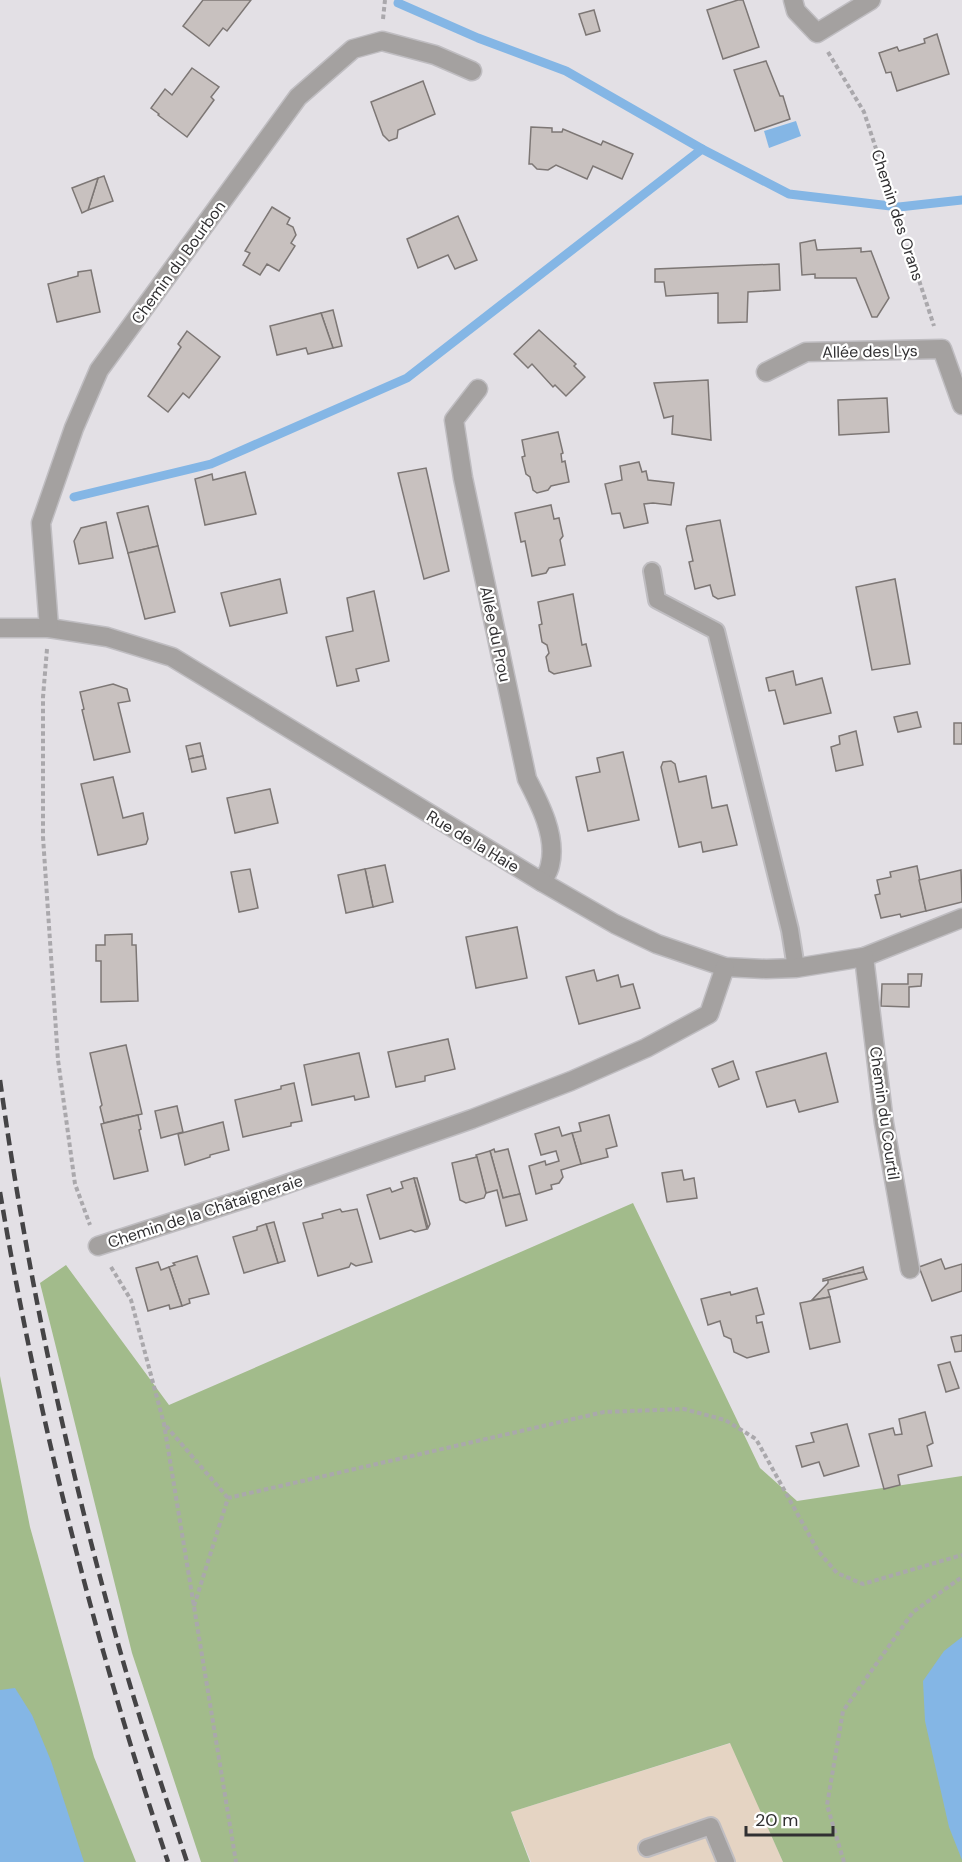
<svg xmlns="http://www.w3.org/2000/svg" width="962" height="1862" viewBox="0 0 962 1862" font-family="'DM Sans',sans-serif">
<rect width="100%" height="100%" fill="#e3e0e5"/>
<polygon fill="#e5d4c3" points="731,1743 783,1862 531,1862 511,1812"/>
<g fill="#a2bb8b">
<polygon points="633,1203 760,1468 797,1501 962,1476 962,1862 783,1862 730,1743 511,1812 530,1862 201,1862 132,1653 40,1283 66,1265 169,1405"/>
<polygon points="0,1376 30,1527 94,1757 136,1862 0,1862"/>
</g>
<g fill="#84b6e5">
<polygon points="796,121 801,136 769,148 764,131"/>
<polygon points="962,1637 962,1860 949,1827 925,1721 923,1681 944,1651"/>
<polygon points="15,1688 32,1715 51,1761 84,1862 0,1862 0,1690"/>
</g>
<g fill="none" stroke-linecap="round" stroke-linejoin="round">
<g stroke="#84b6e5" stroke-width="9">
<polyline points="398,3 478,38 566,71 702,149"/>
<polyline points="74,497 211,464 407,378 702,149 789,194 899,207 962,200"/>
</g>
</g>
<g fill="#c8c1bf" stroke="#7d7775" stroke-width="1.5">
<polygon points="203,0 251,0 227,31 223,28 209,46 183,26"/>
<polygon points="738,0 743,0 759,47 723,59 707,10"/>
<polygon points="594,10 600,31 586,35 579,14"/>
<polygon points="937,34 949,74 897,91 891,72 886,73 879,53 897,47 899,51 925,43 924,39"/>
<polygon points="766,61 780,96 783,96 790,119 755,131 734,70"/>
<polygon points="192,68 219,87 211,97 214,100 187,137 158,115 159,114 151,108 165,89 172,95"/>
<polygon points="423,81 435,114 398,130 397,138 389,141 383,135 371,102"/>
<polygon points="531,127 552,128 552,132 562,132 563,129 601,145 603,141 633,154 622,179 593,166 587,179 556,165 548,170 537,169 532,164 529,164"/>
<polygon points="104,176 113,201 88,210 98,178"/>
<polygon points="98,178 88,210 82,213 72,188"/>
<polygon points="272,207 290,218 287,224 293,227 296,235 291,243 295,246 279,271 267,264 260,275 243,265 250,253 245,251"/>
<polygon points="458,216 477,260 455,269 448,255 418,268 407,239"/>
<polygon points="815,240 817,250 861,248 861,252 871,251 889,298 877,317 872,317 856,278 815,278 815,274 802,275 800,243"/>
<polygon points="779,264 780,290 748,292 747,322 718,323 718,293 666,296 664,282 655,282 655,269"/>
<polygon points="91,270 100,312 57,322 48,284 78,276 78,272"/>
<polygon points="333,310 342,346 333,348 321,313"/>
<polygon points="321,313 333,348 308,354 306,348 277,355 270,326"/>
<polygon points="539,330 576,364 574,366 585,377 566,396 555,385 553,387 532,364 528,368 514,354"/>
<polygon points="187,331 220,357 189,398 183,393 168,412 148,396 181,347 178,344"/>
<polygon points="708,380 711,440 672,434 673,416 664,418 654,383"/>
<polygon points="887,398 889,432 839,435 838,400"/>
<polygon points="558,432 563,453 561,454 562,462 565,461 569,482 551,486 548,490 537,493 533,490 530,477 526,474 522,457 525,456 522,440"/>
<polygon points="639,462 642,472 646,471 648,480 674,483 671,505 653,503 644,504 648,523 624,528 620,513 612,514 605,484 622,480 620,466"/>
<polygon points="426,468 449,571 424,579 398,473"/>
<polygon points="245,472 256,514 205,525 195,479 212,474 213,480"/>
<polygon points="551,505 554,519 559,518 563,536 560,540 565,565 549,568 546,573 532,576 525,541 521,542 515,513"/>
<polygon points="148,506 158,546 128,553 117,513"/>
<polygon points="720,520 735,595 718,599 713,596 710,585 695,589 689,562 693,561 686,529 687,526"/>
<polygon points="106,522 113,558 79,564 74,541 81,528"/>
<polygon points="158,546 175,612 145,619 128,553"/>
<polygon points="280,579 287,613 230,626 221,593"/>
<polygon points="895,579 910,664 872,670 856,587"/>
<polygon points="374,591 389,661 356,669 359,681 337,686 326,637 353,631 347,598"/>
<polygon points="573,594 582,645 586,644 591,666 554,674 549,671 546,657 549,653 547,645 542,642 539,625 542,624 538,602"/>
<polygon points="793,671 796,685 822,678 831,713 784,724 775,690 769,691 766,678"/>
<polygon points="113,684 127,689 130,701 118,703 130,752 94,760 82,710 84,709 80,692"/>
<polygon points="917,712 921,727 898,732 894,717"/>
<rect x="954" y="723" width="8" height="21"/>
<polygon points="856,731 863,765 836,771 831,747 840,744 839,736"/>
<polygon points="200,743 203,756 189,759 186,746"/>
<polygon points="623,752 639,820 588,831 576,777 600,772 597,758"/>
<polygon points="203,756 206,769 192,772 189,759"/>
<polygon points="671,761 675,764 679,782 706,776 712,808 727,805 737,845 703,852 701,842 679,847 661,767 663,762"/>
<polygon points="113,777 123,818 143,813 148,839 146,844 98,855 81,784"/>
<polygon points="270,789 278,823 235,833 227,798"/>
<polygon points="385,865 393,902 373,907 365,869"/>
<polygon points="917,866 926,911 901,917 900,914 881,918 875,895 880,894 877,880 891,877 890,872"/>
<polygon points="250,869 258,908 239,912 231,872"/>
<polygon points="365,869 373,907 346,913 338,875"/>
<polygon points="961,870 962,902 926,911 919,880"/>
<polygon points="517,927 527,978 476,988 466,937"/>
<polygon points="132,934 132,945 136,945 138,1001 101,1002 101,961 96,961 96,945 105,945 105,935"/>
<polygon points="594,970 597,981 618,975 621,987 633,984 640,1008 579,1024 566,977"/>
<polygon points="908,974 922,974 921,986 909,987 909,1007 881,1006 882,984 908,984"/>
<polygon points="448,1039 455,1069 425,1076 425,1081 396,1087 388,1052"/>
<polygon points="126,1045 142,1114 104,1123 100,1107 102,1105 90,1053"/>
<polygon points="359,1053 369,1097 355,1100 354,1096 312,1105 304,1065"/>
<polygon points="826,1053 838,1102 799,1112 795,1100 767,1107 756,1072"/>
<polygon points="733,1061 739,1079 719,1087 712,1069"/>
<polygon points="294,1083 302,1121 291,1123 291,1126 243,1137 235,1100 281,1089 281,1086"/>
<polygon points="177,1106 183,1132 161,1138 155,1111"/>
<polygon points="138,1115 141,1129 139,1130 148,1171 114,1179 101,1124"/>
<polygon points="609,1115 617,1146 606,1149 608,1157 581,1164 572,1133 581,1131 579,1123"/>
<polygon points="223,1122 229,1150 210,1155 210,1157 185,1165 178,1134"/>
<polygon points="559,1127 562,1136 572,1133 581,1164 561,1170 563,1177 559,1183 551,1185 552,1189 536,1194 529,1166 545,1161 546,1165 559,1161 556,1151 541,1155 535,1134"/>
<polygon points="494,1149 495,1152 508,1149 520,1194 503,1198 490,1151"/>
<polygon points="490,1151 503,1198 520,1194 527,1220 506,1226 497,1190 486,1193 476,1155"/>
<polygon points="477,1157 486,1193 484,1198 466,1203 460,1200 452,1163"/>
<polygon points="682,1170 684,1180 694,1178 697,1198 667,1202 662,1173"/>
<polygon points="414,1178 427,1229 415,1232 411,1230 380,1239 367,1195 390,1188 392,1192 403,1188 401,1182"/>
<polygon points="414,1178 417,1178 430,1224 428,1228"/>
<polygon points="340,1209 342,1212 357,1209 372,1262 356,1266 351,1263 349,1267 318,1276 303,1223 323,1218 322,1214"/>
<polygon points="274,1222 285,1261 278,1263 266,1224"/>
<polygon points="266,1224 278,1263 244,1273 233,1237 257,1230 257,1227"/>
<polygon points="197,1256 209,1294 189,1299 190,1303 182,1306 169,1267 175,1265 173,1263"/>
<polygon points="941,1259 945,1269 962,1264 962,1291 932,1301 919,1267"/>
<polygon points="158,1262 161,1270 169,1267 182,1306 170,1309 169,1305 148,1311 136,1268"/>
<polygon points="863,1267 864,1272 823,1281 823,1279"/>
<polygon points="864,1272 867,1279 828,1290 830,1297 812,1300 828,1283 828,1280"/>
<polygon points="757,1288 764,1314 756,1316 757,1323 762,1322 769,1352 747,1358 734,1352 731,1339 724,1336 720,1321 708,1325 701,1299 730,1292 731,1295"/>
<polygon points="830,1297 840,1342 810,1349 800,1303"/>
<polygon points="962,1335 962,1351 955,1352 951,1337"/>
<polygon points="950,1362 959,1388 946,1392 938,1365"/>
<polygon points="925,1412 933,1443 927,1446 932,1466 898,1475 900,1485 884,1489 869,1434 893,1428 895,1435 902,1434 899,1419"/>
<polygon points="847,1424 859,1466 824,1476 819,1462 802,1467 796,1446 814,1442 811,1433"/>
</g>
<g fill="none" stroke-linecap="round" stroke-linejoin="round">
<g stroke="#bfbdc1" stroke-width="20">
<g id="lane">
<polyline points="652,571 657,600 716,631 790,930 796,968"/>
<polyline points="647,1848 711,1826 726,1862"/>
</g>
</g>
<g stroke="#bfbdc1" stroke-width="21">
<g id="street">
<polyline points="793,0 796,11 817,33 871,0"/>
<polyline points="766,372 806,352 942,349 962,405"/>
<path d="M478,389l-24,31 9,58 64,301c13,25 30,58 23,86 -1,6 -5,12 -8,17"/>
<polyline points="0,628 49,628 107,637 172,657 542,882 615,924 657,944 725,967 766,969 796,968 864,957 962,918"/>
<polyline points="49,628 41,523 74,428 99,370 298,97 353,49 382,41 435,55 472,71"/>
<polyline points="864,957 884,1123 910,1269"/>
<polyline points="98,1246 244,1199 472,1119 571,1081 646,1048 709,1014 725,967"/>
</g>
</g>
<g stroke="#aaa8ac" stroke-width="4" stroke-dasharray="4.5 3" stroke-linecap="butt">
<polyline points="383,19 385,0"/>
<polyline points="828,52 864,112 934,326"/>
<polyline points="47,649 43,697 43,837 58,1060 75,1184 90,1225"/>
<polyline points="111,1267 131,1300 164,1424 236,1862"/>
<polyline points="166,1426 228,1498"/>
<polyline points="194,1606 228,1498 604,1412 684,1409 725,1420 756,1439 818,1551 837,1573 863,1584 962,1555"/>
<polyline points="844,1862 827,1805 843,1711 913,1612 962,1577"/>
</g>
<use href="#lane" stroke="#a4a1a0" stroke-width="16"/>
<use href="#street" stroke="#a4a1a0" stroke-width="18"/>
<g stroke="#454446" stroke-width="4.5" stroke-dasharray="12 6" stroke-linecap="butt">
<path d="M0,1080c25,180 62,359 110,534 22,84 50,166 77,248"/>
<path d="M0,1192c38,227 95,451 168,670"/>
</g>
</g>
<g text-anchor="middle" stroke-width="4.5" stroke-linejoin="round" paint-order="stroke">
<g font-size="16" fill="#313032" stroke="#fff">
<text transform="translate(898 215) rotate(72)" y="6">Chemin des Orans</text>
<text transform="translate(178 262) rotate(-54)" y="6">Chemin du Bourbon</text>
<text transform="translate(870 351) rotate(-1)" y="6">Allée des Lys</text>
<text transform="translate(496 634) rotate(78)" y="6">Allée du Prou</text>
<text transform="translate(473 841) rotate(31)" y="6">Rue de la Haie</text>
<text transform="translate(885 1113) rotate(82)" y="6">Chemin du Courtil</text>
<text transform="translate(205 1211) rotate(-18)" y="6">Chemin de la Châtaigneraie</text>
</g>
</g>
<path d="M746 1826v9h87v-9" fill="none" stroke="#313032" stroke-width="3"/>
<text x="755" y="1826" font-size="18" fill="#313032" stroke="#ffffff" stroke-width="4.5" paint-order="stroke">20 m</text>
</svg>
